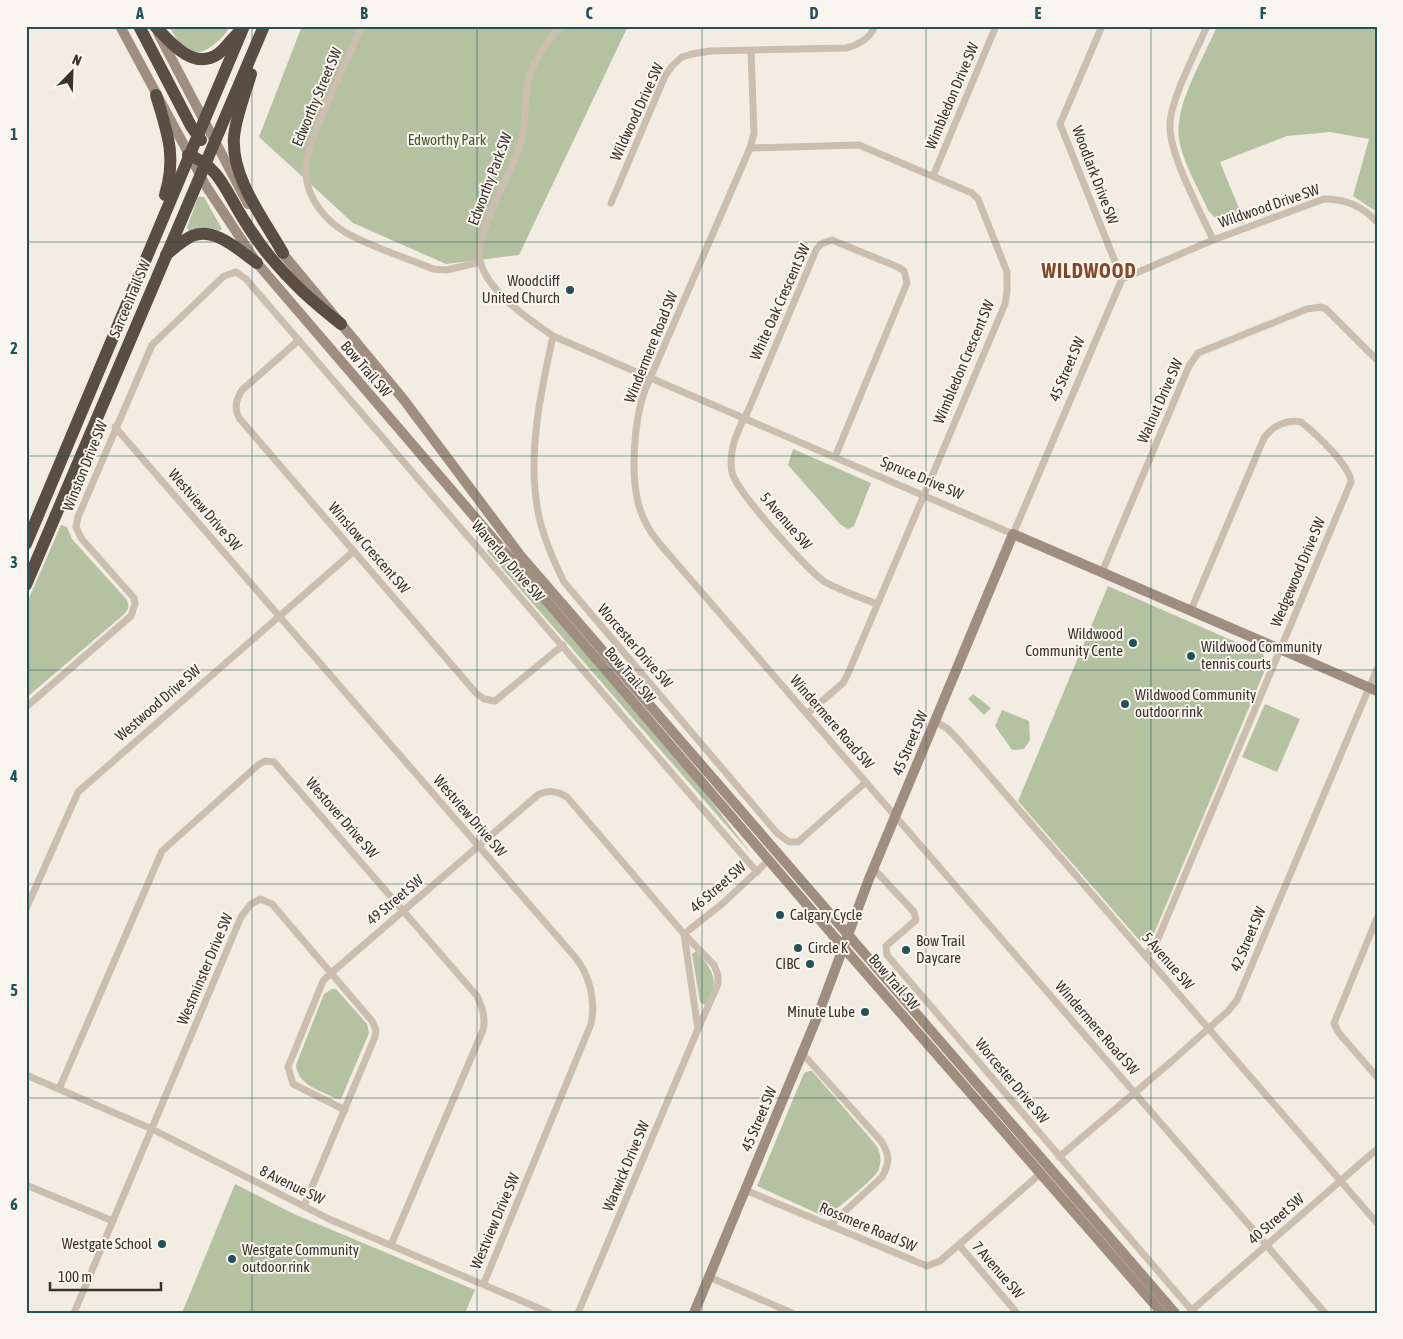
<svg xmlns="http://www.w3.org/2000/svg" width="1403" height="1339" viewBox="0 0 1403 1339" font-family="'Asap Condensed',sans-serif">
<rect width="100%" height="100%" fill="#f3ece2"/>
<g fill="#b4c2a2">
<path d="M169,26h61c-6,13 -30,35 -45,23 -6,-5 -12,-16 -16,-23z"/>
<polygon points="302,26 628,26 519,255 446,264 353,223 259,137"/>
<path d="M1217,26h160v186l-24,-16 16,-57 -39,-7 -43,4 -67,26 25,61c-16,3 -27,0 -37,-13 -10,-22 -25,-47 -29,-71 -5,-34 25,-81 38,-113z"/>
<path d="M198,197h6l18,32 -3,2c-10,-4 -19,-4 -30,0l-2,-3z"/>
<polygon points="793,449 871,483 854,526 848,529 841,525 788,465"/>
<path d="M61,525l6,2 5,12 55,61c3,8 1,10 -5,16l-96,82v-93z"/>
<polygon points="490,548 504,559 693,777 752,855 487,551"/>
<polygon points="1108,586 1263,654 1267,665 1153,936 1147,941 1140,941 1018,801"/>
<polygon points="973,694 991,708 984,715 968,699"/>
<polygon points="1265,704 1300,719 1277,772 1242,757"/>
<polygon points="1002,710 1029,721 1030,740 1024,749 1012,750 995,726"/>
<path d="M696,951c16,17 26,32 9,54l-5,-3 -8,-48z"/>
<path d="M332,989h4l31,35 2,9 -28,66 -6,-1c-16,-8 -37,-13 -39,-33l28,-71z"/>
<path d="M809,1071h3l64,74c5,8 6,17 2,26 -6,10 -39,36 -50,44h-7l-64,-29 47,-113z"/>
<polygon points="235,1184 294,1214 475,1290 465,1313 182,1313"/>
</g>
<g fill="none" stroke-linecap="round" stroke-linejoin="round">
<g stroke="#cbbeae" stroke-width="7">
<path d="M362,26c-13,32 -60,120 -56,149 2,24 19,45 39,57 23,14 62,26 88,37l14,1 33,-8"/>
<path d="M561,26c-11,13 -22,25 -28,41 -11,24 -5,50 -12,75 -8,31 -46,88 -41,118 6,31 50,60 73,76l460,198 109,-255 91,-39"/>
<polyline points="1102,26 1060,124 1122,279"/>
<path d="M1207,26c-10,24 -38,76 -37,100 0,31 30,84 43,114l111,-41c22,0 38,7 53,23"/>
<path d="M751,51l3,82 -4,15 -105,242c-11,30 -15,85 -6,116 4,14 11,26 20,37l666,770"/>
<polyline points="750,148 859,145 972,193 978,199 1007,272 1007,292 1005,304 847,676 843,683 807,714"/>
<polyline points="933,176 996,26"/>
<path d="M611,203l54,-127 7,-10 10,-9 10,-3 18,-3 136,-3c12,-3 24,-10 29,-22"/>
<path d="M553,336c-12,55 -25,114 -16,170 4,27 15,52 27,76l213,251 12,9h9l68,-60"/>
<path d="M299,340l-57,50c-6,10 -8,18 -3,28l237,275 8,6 11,2 68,-56"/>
<path d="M115,427l460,530c15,18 21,45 16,67l-107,259"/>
<path d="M835,457l72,-174 -3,-12 -6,-4 -66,-27 -11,4 -5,6 -68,161c-10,18 -20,39 -16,61 3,18 76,99 93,110 16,9 35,15 52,22"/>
<polyline points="1102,572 1189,366 1198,353 1307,309 1321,307 1326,309 1377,360"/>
<polyline points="26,707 131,616 135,604 134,598 81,538 76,527 78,517 152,345 224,276 236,272 246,279 757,872"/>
<polyline points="935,721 948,729 962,744 1377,1223"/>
<polyline points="873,868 914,912 916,920 886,946 887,955 1194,1313"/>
<polyline points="26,909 78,792 354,551"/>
<polyline points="1377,918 1334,1023 1338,1032 1377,1077"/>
<polyline points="684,934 722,904 769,860"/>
<polyline points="684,934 698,1029"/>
<path d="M1146,956l11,-15 194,-459c-1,-17 -36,-49 -50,-60 -14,-3 -29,4 -37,16l-73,172"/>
<path d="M802,1053l79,88c9,14 9,22 1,36l-52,48"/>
<polyline points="26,1075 152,1129 329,1219 550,1313"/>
<path d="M59,1089l103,-238 96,-86 7,-4 9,1 203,234c5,11 9,22 6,34l-92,215"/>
<path d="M345,1110l-52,-26 -5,-17 35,-86 7,-7 209,-180c11,-4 18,-3 28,3l117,137 30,31 4,10v9l-20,45 -120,284"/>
<polyline points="1059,1157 1172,1061 1228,1011 1237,1000 1377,669"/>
<polyline points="26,1185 113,1221"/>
<polyline points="745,1190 927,1266 940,1261 1041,1173"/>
<polyline points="959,1245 1017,1313"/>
<polyline points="709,1277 792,1313"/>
<polyline points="1192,1310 1377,1149"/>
<polyline points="74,1313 241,917 250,905 260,899 272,904 372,1021 376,1030 375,1037 304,1206"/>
</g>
<g stroke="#9f8d7f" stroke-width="10">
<polyline points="120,26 206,186 257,263 844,948 1162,1313"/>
<polyline points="158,33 248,204"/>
<polyline points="279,249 404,400 520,555 1175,1313"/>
<polyline points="694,1313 818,1015 869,879 1013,534 1377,691"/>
</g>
<g stroke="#5a4d43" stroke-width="12">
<polyline points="139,26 191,126 201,140"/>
<path d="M155,26c15,16 38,45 63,28 7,-5 13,-14 19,-20"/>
<path d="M251,74c-6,20 -15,42 -17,63 -3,41 30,82 49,116"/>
<path d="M156,95c11,37 21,61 9,100"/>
<path d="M188,155c31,9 40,41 56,65 8,13 17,26 27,38 23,27 42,44 70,66"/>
<path d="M166,255c8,-7 17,-15 26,-19 22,-10 48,15 65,27"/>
<polyline points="26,544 244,26"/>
<polyline points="26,585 264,26"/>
</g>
</g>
<path fill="none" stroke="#23515a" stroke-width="1" stroke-opacity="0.55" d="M252,26v1287M477,26v1287M702,26v1287M926,26v1287M1151,26v1287M26,242h1351M26,456h1351M26,670h1351M26,884h1351M26,1098h1351"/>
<g fill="#23515a" stroke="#faf6ef" stroke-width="2">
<circle cx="570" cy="290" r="5"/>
<circle cx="1133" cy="643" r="5"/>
<circle cx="1191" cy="656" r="5"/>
<circle cx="1125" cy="704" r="5"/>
<circle cx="780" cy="915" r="5"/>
<circle cx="798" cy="948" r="5"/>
<circle cx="906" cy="950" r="5"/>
<circle cx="810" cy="964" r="5"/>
<circle cx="865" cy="1012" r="5"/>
<circle cx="162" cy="1244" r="5"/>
<circle cx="232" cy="1259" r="5"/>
</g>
<g text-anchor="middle" stroke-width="4" stroke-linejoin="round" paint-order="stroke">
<g font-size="15" fill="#3a322c" stroke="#faf6ef">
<text transform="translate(952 96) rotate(-67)" y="5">Wimbledon Drive SW</text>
<text transform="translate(317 97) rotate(-67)" y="5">Edworthy Street SW</text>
<text transform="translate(637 112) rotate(-65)" y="5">Wildwood Drive SW</text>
<text transform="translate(1095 175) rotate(69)" y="5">Woodlark Drive SW</text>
<text transform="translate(490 179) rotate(-69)" y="5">Edworthy Park SW</text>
<text transform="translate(1269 206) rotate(-19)" y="5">Wildwood Drive SW</text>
<text transform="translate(130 299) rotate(-67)" y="5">Sarcee Trail SW</text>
<text transform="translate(780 302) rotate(-66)" y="5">White Oak Crescent SW</text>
<text transform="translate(651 347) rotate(-68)" y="5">Windermere Road SW</text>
<text transform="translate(964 362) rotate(-67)" y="5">Wimbledon Crescent SW</text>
<text transform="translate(366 369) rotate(49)" y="5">Bow Trail SW</text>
<text transform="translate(1067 369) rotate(-67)" y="5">45 Street SW</text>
<text transform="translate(1160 401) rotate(-66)" y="5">Walnut Drive SW</text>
<text transform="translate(85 466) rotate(-68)" y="5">Winston Drive SW</text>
<text transform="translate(922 478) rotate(23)" y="5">Spruce Drive SW</text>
<text transform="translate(205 510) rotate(49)" y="5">Westview Drive SW</text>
<text transform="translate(786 521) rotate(49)" y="5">5 Avenue SW</text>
<text transform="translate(369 548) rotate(49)" y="5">Winslow Crescent SW</text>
<text transform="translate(508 561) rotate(49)" y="5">Waverley Drive SW</text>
<text transform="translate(1298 572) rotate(-67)" y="5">Wedgewood Drive SW</text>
<text transform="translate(635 646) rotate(49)" y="5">Worcester Drive SW</text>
<text transform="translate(630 675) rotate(49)" y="5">Bow Trail SW</text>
<text transform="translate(158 703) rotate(-41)" y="5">Westwood Drive SW</text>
<text transform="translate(832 722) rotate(49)" y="5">Windermere Road SW</text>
<text transform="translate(910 743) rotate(-67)" y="5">45 Street SW</text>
<text transform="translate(470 816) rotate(49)" y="5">Westview Drive SW</text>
<text transform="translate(342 818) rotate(49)" y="5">Westover Drive SW</text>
<text transform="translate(718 887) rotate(-41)" y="5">46 Street SW</text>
<text transform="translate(395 900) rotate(-40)" y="5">49 Street SW</text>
<text transform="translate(1248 939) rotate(-67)" y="5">42 Street SW</text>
<text transform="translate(1168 961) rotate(49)" y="5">5 Avenue SW</text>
<text transform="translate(205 969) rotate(-67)" y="5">Westminster Drive SW</text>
<text transform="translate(894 982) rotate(49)" y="5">Bow Trail SW</text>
<text transform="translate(1097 1028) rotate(49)" y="5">Windermere Road SW</text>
<text transform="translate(1012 1081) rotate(50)" y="5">Worcester Drive SW</text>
<text transform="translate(759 1119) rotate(-67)" y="5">45 Street SW</text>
<text transform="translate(626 1166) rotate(-67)" y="5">Warwick Drive SW</text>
<text transform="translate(292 1185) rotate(26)" y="5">8 Avenue SW</text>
<text transform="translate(1276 1219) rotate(-41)" y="5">40 Street SW</text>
<text transform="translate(495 1221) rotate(-67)" y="5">Westview Drive SW</text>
<text transform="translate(868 1227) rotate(23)" y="5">Rossmere Road SW</text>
<text transform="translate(998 1270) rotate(49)" y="5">7 Avenue SW</text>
</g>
<g font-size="15" fill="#455731" stroke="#faf6ef">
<text x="447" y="145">Edworthy Park</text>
</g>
<g font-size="15" fill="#3a322c" stroke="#faf6ef" text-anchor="start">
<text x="560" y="286" text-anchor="end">Woodcliff<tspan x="560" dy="17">United Church</tspan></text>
<text x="1123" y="639" text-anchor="end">Wildwood<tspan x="1123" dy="17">Community Cente</tspan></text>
<text x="1201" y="652">Wildwood Community<tspan x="1201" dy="17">tennis courts</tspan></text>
<text x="1135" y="700">Wildwood Community<tspan x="1135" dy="17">outdoor rink</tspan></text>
<text x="790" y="920">Calgary Cycle</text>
<text x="916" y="946">Bow Trail<tspan x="916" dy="17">Daycare</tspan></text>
<text x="808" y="953">Circle K</text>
<text x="800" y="969" text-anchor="end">CIBC</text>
<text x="855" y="1017" text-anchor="end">Minute Lube</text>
<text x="152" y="1249" text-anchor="end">Westgate School</text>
<text x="242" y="1255">Westgate Community<tspan x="242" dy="17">outdoor rink</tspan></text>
</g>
<g font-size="20" font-weight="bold" letter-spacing="1" fill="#854729" stroke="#faf6ef">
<text x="1089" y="278">WILDWOOD</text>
</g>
</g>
<rect width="1403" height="1339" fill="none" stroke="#faf6ef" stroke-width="55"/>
<g transform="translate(72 72) rotate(23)" stroke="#faf6ef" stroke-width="4" paint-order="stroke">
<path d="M0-4L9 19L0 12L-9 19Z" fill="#3a322c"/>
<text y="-8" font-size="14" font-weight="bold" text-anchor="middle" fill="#3a322c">N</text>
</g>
<path d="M50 1282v8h111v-8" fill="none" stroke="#3a322c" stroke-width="2.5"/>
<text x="58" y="1282" font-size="15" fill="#3a322c" stroke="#faf6ef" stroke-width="4" paint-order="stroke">100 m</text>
<rect x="28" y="28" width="1348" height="1284" fill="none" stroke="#23515a" stroke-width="2"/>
<g font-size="16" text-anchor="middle" font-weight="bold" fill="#23515a">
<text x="140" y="19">A</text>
<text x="364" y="19">B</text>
<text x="589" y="19">C</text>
<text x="814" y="19">D</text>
<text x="1038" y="19">E</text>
<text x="1263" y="19">F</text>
<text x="14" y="140">1</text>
<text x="14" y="354">2</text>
<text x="14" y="568">3</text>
<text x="14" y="782">4</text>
<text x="14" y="996">5</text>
<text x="14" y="1210">6</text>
</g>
</svg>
